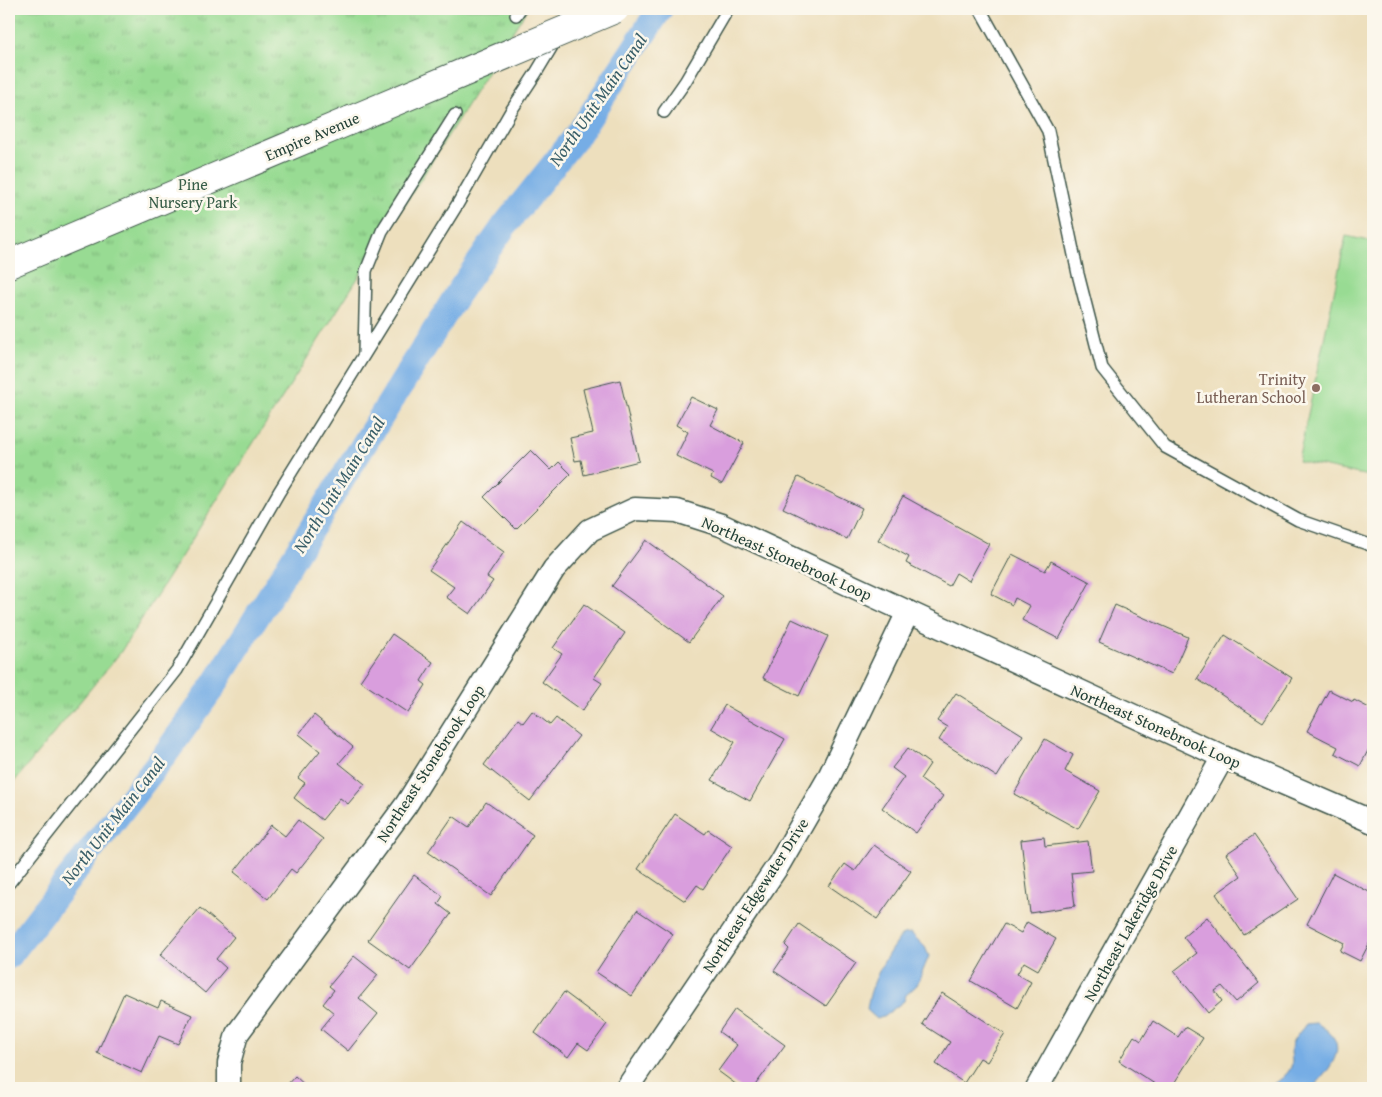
<svg xmlns="http://www.w3.org/2000/svg" width="1382" height="1097" viewBox="0 0 1382 1097" font-family="'Gentium Book Plus',serif">
<defs>
<pattern id="park-tufts" width="24" height="20" patternUnits="userSpaceOnUse" patternTransform="scale(1.25)"><rect width="24" height="20" fill="#98db93"/><path d="M3 7l-1-3M5 7V3M7 7l1-3M15 17l-1-3M17 17v-4M19 17l1-3" fill="none" stroke="#7bb379"/></pattern>
</defs>
<rect width="100%" height="100%" fill="#fbf7ec"/>
<filter id="ink" filterUnits="userSpaceOnUse"><feTurbulence type="fractalNoise" baseFrequency=".02" numOctaves="2"/><feDisplacementMap in="SourceGraphic" scale="10" xChannelSelector="R" yChannelSelector="G"/><feConvolveMatrix kernelMatrix="1 2 1 2 8 2 1 2 1" color-interpolation-filters="sRGB"/></filter>
<filter id="wash" filterUnits="userSpaceOnUse"><feTurbulence type="fractalNoise" baseFrequency=".0096" numOctaves="4" result="noise"/><feDisplacementMap in="SourceGraphic" scale="20" xChannelSelector="R" yChannelSelector="G"/><feGaussianBlur stdDeviation="1.12" result="paint"/><feColorMatrix in="noise" values="0 0 0 0 0 0 0 0 0 0 0 0 0 0 0 0 0 1.4 0 .05"/><feComposite in="paint" operator="in"/></filter>
<g filter="url(#wash)">
<rect width="100%" height="100%" fill="#eddfbd"/>
<polygon fill="url(#park-tufts)" stroke="#5c8c64" points="9,9 527,9 424,174 120,653 9,788"/>
<polygon fill="#98db93" stroke="#5c8c64" points="1346,236 1373,242 1373,477 1298,461"/>
<g fill="#76ade5" stroke="#4a758c">
<path d="M911,933l14,14 4,9 -12,29 -11,10 -2,6 -21,16 -6,2 -10,-9c2,-24 20,-58 36,-76z"/>
<path d="M1316,1023c37,20 17,42 -3,65h-46c9,-5 24,-14 25,-25 0,-6 -2,-13 0,-19 3,-8 10,-14 14,-20z"/>
</g>
<g fill="none" stroke-linecap="round" stroke-linejoin="round">
<polyline stroke="#76ade5" stroke-width="26" points="9,956 169,749 213,687 458,293 505,225 579,133 660,9"/>
</g>
<g id="blocks">
<g fill="#d99edd">
<polygon points="620,380 639,461 584,475 581,460 575,461 570,438 593,433 583,389"/>
<polygon points="691,397 718,410 710,425 744,443 722,484 711,478 713,474 676,456 688,432 676,425"/>
<polygon points="531,450 551,470 559,462 571,474 516,529 484,497"/>
<polygon points="798,477 862,508 847,539 783,508"/>
<polygon points="903,496 989,544 969,581 956,573 949,586 906,563 909,557 878,540"/>
<polygon points="463,522 504,552 487,577 493,581 470,614 446,597 454,587 429,570"/>
<polygon points="646,540 723,596 689,642 612,586"/>
<polygon points="1012,554 1045,571 1051,561 1090,582 1059,639 1022,620 1030,606 1015,598 1012,605 991,594"/>
<polygon points="584,604 625,633 594,678 602,683 582,711 542,682 562,654 553,648"/>
<polygon points="1115,605 1188,637 1172,674 1099,642"/>
<polygon points="792,619 828,636 799,696 763,678"/>
<polygon points="392,634 433,662 421,681 426,685 408,713 360,681"/>
<polygon points="1225,635 1292,678 1263,722 1197,679"/>
<polygon points="1329,690 1353,702 1354,700 1373,710 1373,741 1360,766 1335,753 1338,747 1307,731"/>
<polygon points="956,693 1023,735 997,777 939,740 947,727 937,721"/>
<polygon points="725,705 785,739 750,801 712,780 735,742 711,728"/>
<polygon points="532,711 550,725 556,718 579,736 530,801 484,765 518,719 523,723"/>
<polygon points="314,715 353,747 339,763 365,784 348,804 340,798 322,820 294,798 305,783 298,778 320,751 299,734"/>
<polygon points="1045,739 1073,755 1065,771 1100,791 1078,829 1014,794"/>
<polygon points="908,748 930,764 920,779 943,796 916,833 882,808 904,777 892,768"/>
<polygon points="486,802 533,835 491,896 428,852 453,816 469,827"/>
<polygon points="675,814 705,834 708,830 732,846 703,889 697,885 685,901 638,869"/>
<polygon points="298,820 323,839 296,873 291,869 268,899 234,872 271,825 285,836"/>
<polygon points="1254,835 1298,899 1244,935 1216,894 1241,876 1226,854"/>
<polygon points="1044,837 1045,846 1088,841 1092,871 1071,873 1075,906 1030,913 1021,840"/>
<polygon points="874,845 911,871 877,919 829,886 845,864 855,871"/>
<polygon points="1333,873 1373,894 1373,936 1360,961 1340,951 1344,943 1307,924"/>
<polygon points="414,875 443,896 438,904 451,914 410,970 368,940"/>
<polygon points="200,908 234,937 216,959 226,968 205,993 160,955"/>
<polygon points="637,910 673,934 632,996 596,972"/>
<polygon points="1207,917 1259,983 1236,1002 1222,986 1215,991 1222,1001 1208,1013 1174,971 1197,953 1183,937"/>
<polygon points="1027,922 1056,939 1038,970 1024,962 1017,974 1031,982 1017,1008 971,981 1004,924 1021,933"/>
<polygon points="799,924 856,963 826,1006 774,971 789,949 785,945"/>
<polygon points="354,956 378,975 359,998 378,1014 348,1051 321,1029 334,1013 323,1004 334,990 329,986"/>
<polygon points="564,992 607,1024 588,1050 578,1043 568,1057 535,1033"/>
<polygon points="124,993 158,1008 161,1001 192,1015 178,1044 159,1036 142,1073 97,1053"/>
<polygon points="942,993 1005,1034 987,1062 980,1058 964,1083 936,1064 950,1042 922,1024"/>
<polygon points="735,1009 785,1045 753,1088 741,1088 718,1071 737,1045 719,1032"/>
<polygon points="1153,1021 1178,1037 1185,1027 1203,1038 1171,1088 1161,1088 1119,1061 1134,1036 1141,1041"/>
<polygon points="295,1076 308,1088 284,1088"/>
</g>
</g>
</g>
<g filter="url(#ink)">
<use href="#blocks" fill-opacity="0" stroke="#3e5549" stroke-width="1"/>
<g fill="none" stroke-linecap="round" stroke-linejoin="round">
<g stroke="#3e5549" stroke-width="14">
<g id="service">
<polyline points="980,9 1048,131 1078,274 1102,368 1165,447 1298,520 1373,546"/>
<polyline points="516,15 520,9"/>
<polyline points="664,112 685,82 728,9"/>
<polyline points="364,354 366,271 382,231 455,115"/>
<polyline points="9,883 177,670 279,492 457,205 511,111 536,73 557,38"/>
</g>
</g>
<g stroke="#3e5549" stroke-width="25">
<g id="minor">
<polyline points="229,1088 229,1063 237,1034 406,805 554,569 590,530 635,509 677,511 721,525 908,612 1223,757 1373,822"/>
<polyline points="627,1088 779,864 828,779 908,612"/>
<polyline points="1037,1088 1223,757"/>
</g>
</g>
<g stroke="#3e5549" stroke-width="30">
<polyline id="trunk" points="9,264 351,120"/>
</g>
<use href="#service" stroke="#fff" stroke-width="11"/>
<use href="#minor" stroke="#fff" stroke-width="22"/>
<use href="#trunk" stroke="#fff" stroke-width="28"/>
<g stroke="#3e5549" stroke-width="30" stroke-linecap="butt">
<polyline id="trunk-bridge" points="351,120 615,9"/>
</g>
<use href="#trunk-bridge" stroke="#fff" stroke-width="28"/>
</g>
</g>
<circle fill="#8d6e63" stroke="#fbf7ec" stroke-width="2" cx="1316" cy="388" r="5"/>
<g text-anchor="middle" stroke-width="5" stroke-linejoin="round" paint-order="stroke">
<g font-size="16" fill="#1f3d34" stroke="#fbf7ec">
<text transform="translate(312 136) rotate(-23)" y="6">Empire Avenue</text>
<text transform="translate(787 558) rotate(24)" y="6">Northeast Stonebrook Loop</text>
<text transform="translate(1156 726) rotate(24)" y="6">Northeast Stonebrook Loop</text>
<text transform="translate(430 763) rotate(-57)" y="6">Northeast Stonebrook Loop</text>
<text transform="translate(755 895) rotate(-57)" y="6">Northeast Edgewater Drive</text>
<text transform="translate(1130 923) rotate(-61)" y="6">Northeast Lakeridge Drive</text>
</g>
<g font-size="16" fill="#375d47" stroke="#fbf7ec">
<text x="193" y="190">Pine<tspan x="193" dy="18">Nursery Park</tspan></text>
</g>
<g font-size="16" fill="#785e54" stroke="#fbf7ec" text-anchor="end">
<text x="1306" y="385">Trinity<tspan x="1306" dy="18">Lutheran School</tspan></text>
</g>
<g font-size="18" font-style="italic" fill="#395f69" stroke="#fbf7ec">
<text transform="translate(598 100) rotate(-55)" y="6">North Unit Main Canal</text>
<text transform="translate(339 485) rotate(-58)" y="6">North Unit Main Canal</text>
<text transform="translate(113 821) rotate(-52)" y="6">North Unit Main Canal</text>
</g>
</g>
<rect width="1382" height="1097" fill="none" stroke="#fbf7ec" stroke-width="30"/>
</svg>
